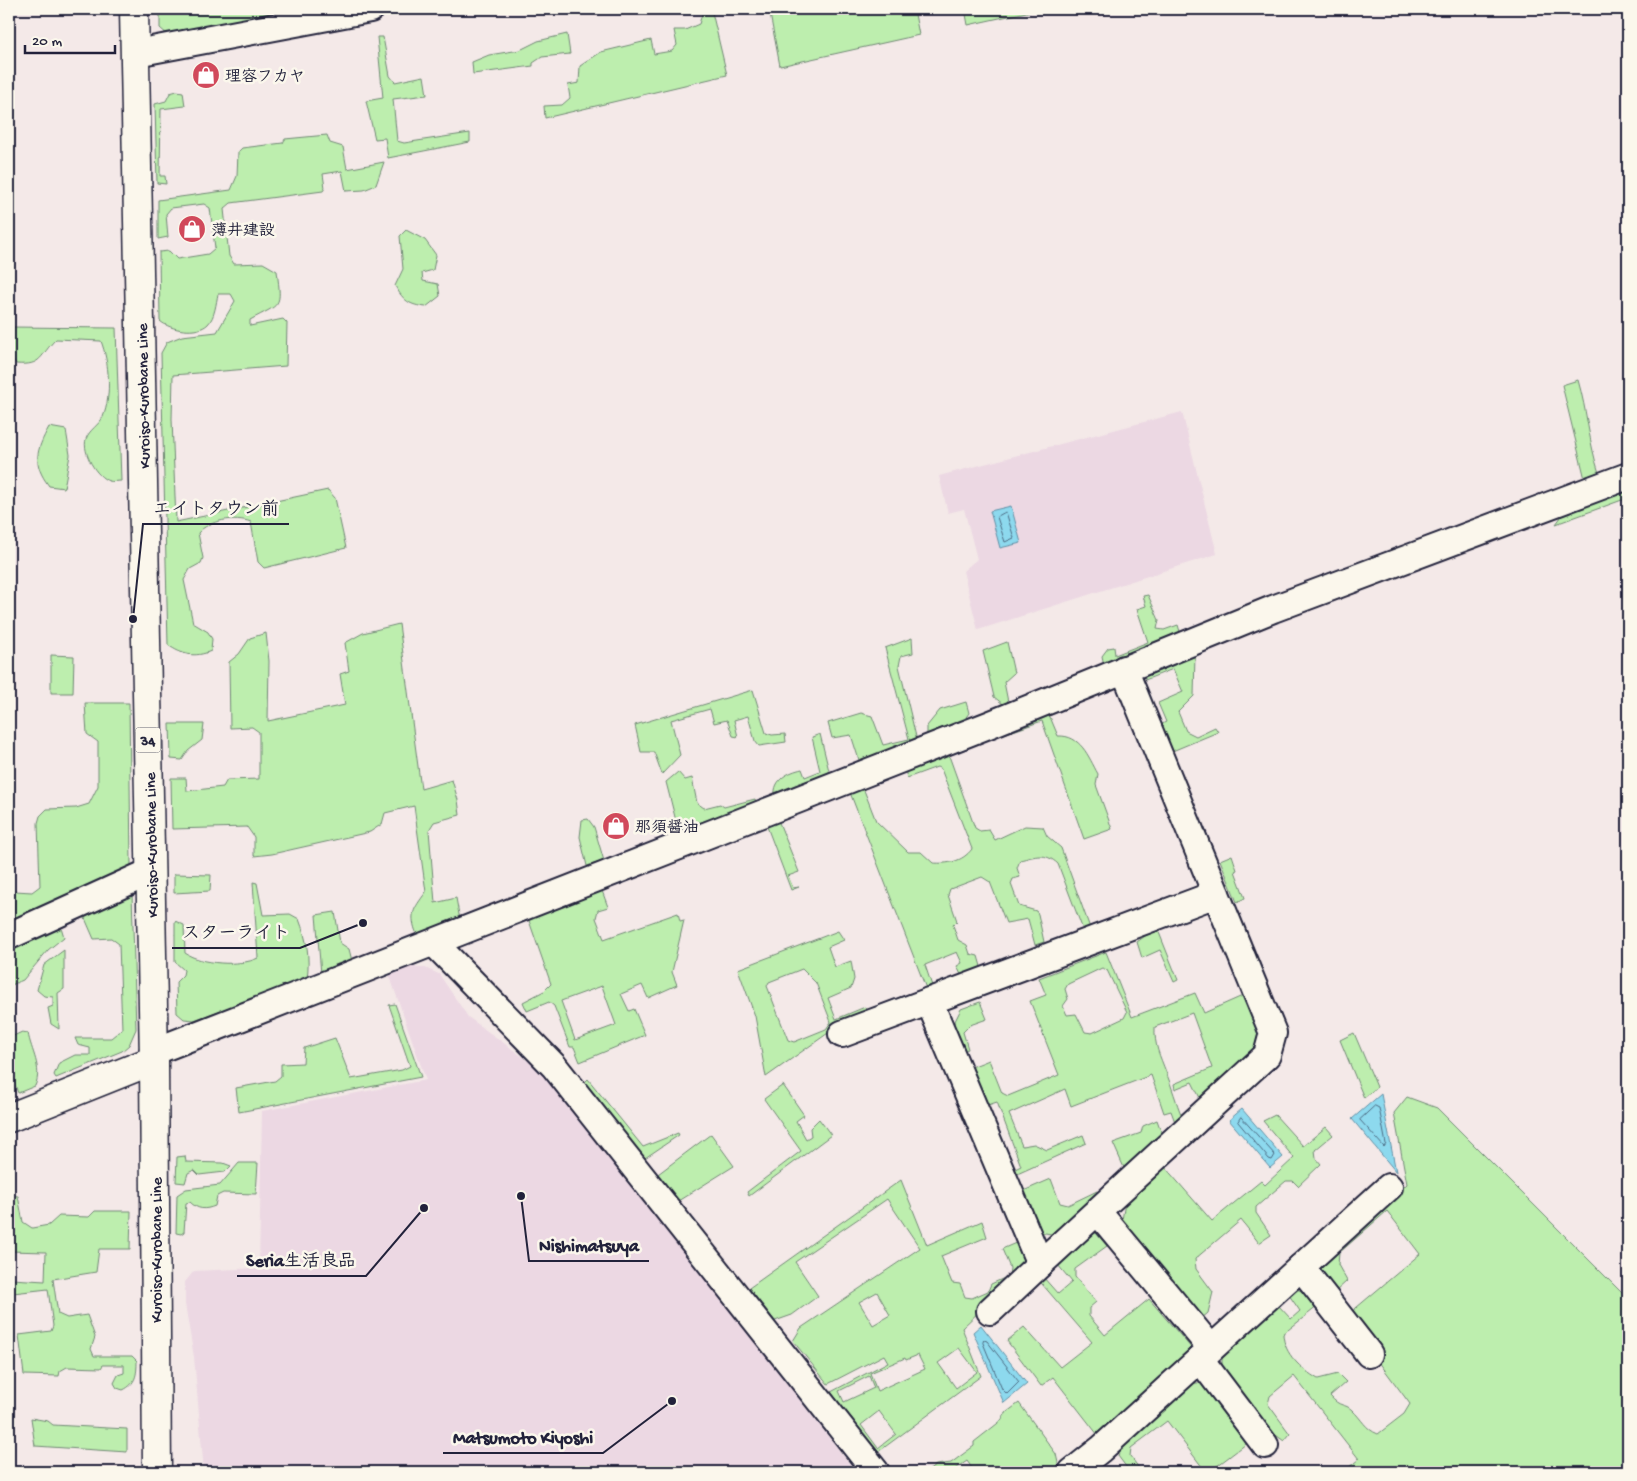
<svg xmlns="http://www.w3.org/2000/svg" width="1637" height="1481" viewBox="0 0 1637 1481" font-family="'Gochi Hand','Klee One',sans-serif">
<rect width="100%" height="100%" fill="#f4e9e8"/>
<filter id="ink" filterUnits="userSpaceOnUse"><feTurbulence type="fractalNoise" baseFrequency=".02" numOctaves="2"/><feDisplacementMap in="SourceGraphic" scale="10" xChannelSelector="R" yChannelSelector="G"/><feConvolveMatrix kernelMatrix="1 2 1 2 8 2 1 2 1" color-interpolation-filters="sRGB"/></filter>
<g filter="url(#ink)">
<g fill="#ecd8e3">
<polygon points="1182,412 1217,554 978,630 963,571 977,559 964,509 948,513 939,476"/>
<polygon points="412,966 425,968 439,974 468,1017 546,1074 856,1472 204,1472 194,1357 185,1304 185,1282 194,1271 259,1268 262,1111 426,1080 389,974"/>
</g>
<g fill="#bdeeae" stroke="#708874" fill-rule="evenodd">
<polygon points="160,9 295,9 295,12 168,35 160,28"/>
<polygon points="769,9 914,9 919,35 780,66"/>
<polygon points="965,9 1040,9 968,25"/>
<polygon points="712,12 727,75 545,118 544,106 562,105 570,98 568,85 579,83 580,66 601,52 651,40 654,54 672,51 677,45 674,30 685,30 699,24 702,14"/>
<polygon points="567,34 570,54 542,57 533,63 533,66 473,74 472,62 489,55 520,50 538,41"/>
<polygon points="377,37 383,37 390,76 395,82 424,76 427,95 393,99 397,141 404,143 470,133 470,142 388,158 385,138 375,139 366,101 383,98"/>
<polygon points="177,91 183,92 185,106 161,109 160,176 165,176 166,184 157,183 155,104 166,101 170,93"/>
<path d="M327,135l3,8 13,4 4,22 37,-7 -8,23 -12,5 -18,1 -4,-20 -19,3 2,14 -2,3 -92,12 -7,6 5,47 5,8 29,-1 14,8c5,38 4,32 -27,49v6l33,-7 4,4 -1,43 -113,9 -1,44 4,103 152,-32 7,8 11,50 -82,20 -6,-6 -7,-40c-16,-6 -42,-2 -53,11l5,25 -2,5 -11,6 -6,11 9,43 15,9 4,7 -1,12c-16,7 -29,4 -43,-6l-7,-292 6,-11 15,-6 35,-4 18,-31 -4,-7h-13c-2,9 -3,23 -10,30 -11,11 -38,6 -48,-3l-1,-69 10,-1 8,8 31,-5 7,-6 -5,-40 -6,-4 -33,4 -5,6 2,23 -10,2v-39l73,-10 6,-14 1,-24 4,-4 41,-5 2,-4z"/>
<path d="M406,230l19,10 11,15 -3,15 -11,3 1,8 15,3 2,12 -14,11c-17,-2 -22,-6 -31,-21l8,-17 -3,-33z"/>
<path d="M10,327l106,1 5,153c-4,0 -9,1 -12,0 -13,-4 -27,-29 -23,-42 3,-9 13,-14 17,-22 9,-22 6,-55 -2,-76l-45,-2c-17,17 -13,27 -40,25l-6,-11z"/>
<path d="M1578,380c9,31 11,63 21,93l-14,6 -23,-94z"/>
<path d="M49,427l17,3 4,25 -6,33 -15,-2c-17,-23 -13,-35 0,-59z"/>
<polygon points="1628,491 1628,502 1622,500 1556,524 1564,513"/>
<polygon points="1148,595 1159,620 1157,629 1164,630 1178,625 1181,635 1104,665 1102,656 1108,648 1114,647 1115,655 1148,642 1137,609 1146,606 1143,596"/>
<path d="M399,624l22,165 31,-9 6,20 2,15 -26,7 -5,8 6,73 21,-5 4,22 -43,15c-8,-21 -4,-25 9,-43l-12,-86 -29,7 -3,11 -12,8 -98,22 -18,2v-19l-7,-10 -75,2 -1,-51h15l1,13 36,-4 4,-7 32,-1v-47l-7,-5 -22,1 -1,-66 10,-8 11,-16 16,-5 3,28 -1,60 77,-16 -5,-31 9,-3 -4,-28 18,-10z"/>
<polygon points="912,638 913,653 901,656 899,666 917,741 860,763 851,735 832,738 828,723 861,713 872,716 883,745 909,739 885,648"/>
<polygon points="1007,642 1014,673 1004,682 1008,702 1003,704 994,697 983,651"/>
<polygon points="1195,654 1194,696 1178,712 1186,731 1196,736 1215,727 1218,732 1170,752 1160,725 1166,722 1158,703 1183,692 1173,669 1145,680 1145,675"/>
<polygon points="51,655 74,656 73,693 51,693"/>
<polygon points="753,690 766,733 772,735 785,734 786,742 759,746 755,741 748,716 734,720 738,737 733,736 727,720 714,723 710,709 671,720 680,755 662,774 654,752 641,752 635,725"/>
<polygon points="966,702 969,713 962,723 927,737 927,726 940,710"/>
<polygon points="85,703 129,703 131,865 128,872 9,925 9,918 14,918 15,891 32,892 40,886 38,823 40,816 47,809 76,808 89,804 98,786 98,742 87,734"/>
<path d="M1048,712l10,24c23,-1 30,20 40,38l-2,11 16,44 -28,10 -42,-118 -58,20 -2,-5z"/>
<polygon points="170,724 204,724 202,740 188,751 182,760 171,759"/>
<path d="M820,734l10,41 -55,21c-2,-17 14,-24 27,-27l3,8 15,-6 -8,-34z"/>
<path d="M948,753l27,75 5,3 9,-1 6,10 30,-14 18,1 4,9 14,12 29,80 -7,2 -25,-66c-13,-12 -22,-8 -38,-4l-3,8 3,9 -7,2 -2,5 8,22 17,5 2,3 6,28 -9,3 -7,-26 -22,4 -16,-41 -8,-5 -32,12 -2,6 9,26 -4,4 5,15 9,5 3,9 8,2 4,14 -20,7 -5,-11 5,-3 -5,-11 -32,13 8,24 -6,2 -78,-201 13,-5 14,36 32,31h13l12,11c15,1 29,-1 39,-14l-31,-80 -4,-2 -30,11 -2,-8z"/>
<polygon points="678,772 685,780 692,778 697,803 704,808 720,804 724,807 755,799 756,803 692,828 689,822 677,825 666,782"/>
<polygon points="588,819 594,827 604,861 587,866 580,837 582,820"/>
<polygon points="778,820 799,872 788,876 793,888 799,887 791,890 766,824"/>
<polygon points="1232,855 1237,870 1235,871 1245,898 1237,902 1220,860"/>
<polygon points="174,874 211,875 210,891 174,893"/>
<path d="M253,882l4,1 6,32 27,-1 9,5c8,21 11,38 8,60l-113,41 -10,-1 -7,-6 -1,-31 7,-7 1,-5 -9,-8v-41l9,4 1,28c16,11 55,14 73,5z"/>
<path d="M601,888l7,19 -10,3 -2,8 8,21 74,-26 2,8 4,-1 -12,52 5,13 -29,13 -6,-13 -21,9 8,17 5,-2 11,26 -65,27 -6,-15h-4l-16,-41 -5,-4 -22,9 -4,-9 21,-11 7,-7 -24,-69zM602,986l14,39 -41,15 -14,-39z"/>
<polygon points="132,893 136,1029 129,1045 122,1051 56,1078 54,1075 59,1063 75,1055 90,1055 90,1048 78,1045 75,1038 111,1038 122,1029 119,944 111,938 94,939 84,916"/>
<polygon points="335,912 340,943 349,949 352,961 321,974 316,915"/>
<polygon points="61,927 64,937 48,950 23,980 9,986 9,950"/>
<polygon points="1158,930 1178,980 1174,982 1160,950 1142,958 1137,942 1145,936"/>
<path d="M838,931l6,9 -16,7 7,20 16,-6 3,18 -3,9 -23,10 8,21 29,-12 2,5 -29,14 -72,51 -11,-61 -17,-47zM802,969l14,14 15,39 -5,7 -32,13 -6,-2 -21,-54 2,-4z"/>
<polygon points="64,950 64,989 58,993 59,1029 51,1024 48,1008 53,1006 53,997 44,996 37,990 44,965"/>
<path d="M1106,952l26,65 63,-24 9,20 43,-19 13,34 -6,22 -54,48 -8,-16 -17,7 -1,-5 38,-16 -20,-55 -37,14c-1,18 5,29 11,45 6,15 10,30 16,45l-7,5 -4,-11 -7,2 -13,-38 -80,31 -6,-17 -56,25 13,32 12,-2 13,6 36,-15 3,8 -71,32 -2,-5 8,-4 -24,-64 -12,4 -16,-38 20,-8 13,33 6,3 51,-21 -29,-74 16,-6 -7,-17zM1102,968l5,2 20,42 -3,6 -32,15 -7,-1 -9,-18 -9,1 -4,-9 5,-7 -3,-10 3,-5z"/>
<polygon points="980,1002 987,1019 970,1025 963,1032 968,1049 964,1051 953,1025 961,1009"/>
<polygon points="395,1004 421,1077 239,1112 236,1088 275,1081 281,1076 281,1064 303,1063 304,1048 335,1038 351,1079 402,1070 410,1066 389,1005"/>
<path d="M22,1032l6,1c3,18 15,35 7,53l-17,7 -9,-24v-31z"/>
<polygon points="1354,1033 1377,1087 1364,1098 1340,1040"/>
<polygon points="588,1079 643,1147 678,1133 679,1135 645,1158 641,1157 583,1084"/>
<polygon points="783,1085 804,1115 796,1121 806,1139 811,1136 810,1128 819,1119 831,1135 749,1196 747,1192 801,1151 764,1099"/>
<path d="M1407,1097l30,11 191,191v173h-285l16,-13 -65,-83 -24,20 -2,8 22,30 -6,7 -18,-13 -44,-58v-14l56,-51 13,14 9,-8 -11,-16 7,-6 11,4 11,13 -35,28c1,20 18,35 35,45l20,-5 8,8 -16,14c10,12 15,7 22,14 10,9 13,19 26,24l26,-20 6,-10 -37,-50 -23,-41 70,-59 -33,-43 -48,42 -1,12 9,16 -12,11 -14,-18v-10l10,-13 76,-67 -13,-71z"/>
<polygon points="1275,1115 1303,1146 1326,1127 1333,1135 1315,1150 1316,1158 1321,1164 1298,1186 1293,1181 1286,1181 1256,1207 1256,1213 1271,1235 1259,1243 1241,1220 1195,1259 1196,1269 1213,1292 1208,1313 1201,1319 1122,1220 1125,1203 1164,1166 1212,1221 1261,1181 1265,1185 1294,1158 1263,1121"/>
<polygon points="1157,1120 1162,1134 1125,1170 1113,1143 1141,1133 1143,1126"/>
<polygon points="711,1134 734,1166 678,1201 658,1174"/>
<polygon points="185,1156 186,1162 223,1163 231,1166 225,1172 199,1175 194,1170 188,1173 185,1183 176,1182 177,1157"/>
<path d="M239,1163h19l-2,31 -33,-1 -6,3 -2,10c-10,4 -17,4 -25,-4l-4,1 -2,29 -3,2 -5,-1 1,-38 9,-6 34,-4z"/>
<polygon points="1051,1179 1060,1203 1068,1205 1097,1191 1099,1193 1051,1234 1039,1232 1021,1192"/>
<path d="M901,1180l26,65 55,-24 5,16 -46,19 11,27 8,1 5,13 7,1 16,-7 3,-7 18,-8 1,-8 -8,-19 16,-7 8,18 -44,49 -20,19 19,48 -103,76 -47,-60 57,-30 -4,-7 -56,29 -35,-43 8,-13 119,-80 -33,-49 -92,63 23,34 -26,19 -17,6 -26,-33zM877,1292l13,23 -17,10 -14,-23zM959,1348l18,24 -21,16 -18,-25zM918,1355l7,14 -48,22 -7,-18 35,-15 1,2zM869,1376l5,12 -30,14 -5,-11zM879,1411l17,23 -18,14 -17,-23z"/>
<path d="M9,1195l9,1 5,26 9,6 17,-3 10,-9 30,1 6,-6h36l-1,38h-31l-3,23 -43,7 5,35 9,4 20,-3 8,22 -4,12 3,7h38l5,5c0,13 -1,23 -14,29l-6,-2 -3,-5 4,-8 6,-2v-8h-21l-2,3 -34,-1 -7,4 -1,5 -35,-1 -5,-40 32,-4 2,-5 -5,-37 -35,4 -2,-14 34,2 1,-29 -37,-1z"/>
<path d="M1096,1233l11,13 -32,23v8l21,25 -7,6v8l16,19 44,-36 44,51 -95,85 -45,-58 -12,9 -34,-45 17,-14 36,40 32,-25 -56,-65 50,-43zM1058,1265l14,17 -14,12 -15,-17z"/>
<polygon points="1191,1383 1205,1383 1250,1441 1209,1472 1206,1472 1167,1421 1131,1448 1130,1456 1142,1472 1130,1472 1118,1456 1123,1445"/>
<polygon points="1019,1403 1056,1454 1058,1463 1056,1472 975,1472 967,1461 951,1472 927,1472 936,1465 951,1463 974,1446 974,1442 1002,1420 1003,1415"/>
<polygon points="31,1418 48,1421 53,1425 127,1429 127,1452 35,1446"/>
</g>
<g fill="#8dd9ee" stroke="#6290a6">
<polygon points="1011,506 1021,543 1000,548 990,511"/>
<polygon points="1381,1094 1396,1172 1352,1119"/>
<polygon points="1242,1109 1283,1157 1270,1168 1229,1120"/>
<polygon points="981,1325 1027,1384 1004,1403 973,1332"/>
</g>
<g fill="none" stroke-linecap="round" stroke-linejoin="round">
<g stroke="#4d6b83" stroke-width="1">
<polygon points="1006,512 1014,538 1005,542 997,517"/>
<polygon points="1375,1106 1379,1108 1386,1144 1384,1147 1360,1120"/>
<polygon points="1241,1117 1275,1155 1272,1160 1269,1159 1238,1122"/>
<polygon points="984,1340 987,1341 1019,1382 1007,1394 1002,1389 983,1343"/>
</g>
<g stroke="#22223b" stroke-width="30">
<g id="minor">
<polyline points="136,53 370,9"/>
<polyline points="9,936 150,872"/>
<polyline points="434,943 554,1066 876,1472"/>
<polyline points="929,1001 1040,1264 1267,1055 1273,1033 1124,669"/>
<polyline points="842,1034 1216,894"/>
<polyline points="153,1052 991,724 1273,609 1628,476"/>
<polyline points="1098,1212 1211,1348"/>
<polyline points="1301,1267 1369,1354"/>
<polyline points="990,1311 1040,1264"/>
<polyline points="1200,1359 1265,1445"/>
<polyline points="1072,1472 1101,1449 1389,1187"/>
</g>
</g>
<g stroke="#22223b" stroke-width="31">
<polyline id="tertiary" points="9,1118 154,1060"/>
</g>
<g stroke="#22223b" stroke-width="31">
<polyline id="primary" points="134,9 154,1060 157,1472"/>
</g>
<use href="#minor" stroke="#fbf7ec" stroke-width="26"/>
<use href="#tertiary" stroke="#fbf7ec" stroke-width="28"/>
<use href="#primary" stroke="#fbf7ec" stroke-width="28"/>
</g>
</g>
<defs>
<g id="shop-disc" transform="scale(1.4375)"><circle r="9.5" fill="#d1495b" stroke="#fbf7ec"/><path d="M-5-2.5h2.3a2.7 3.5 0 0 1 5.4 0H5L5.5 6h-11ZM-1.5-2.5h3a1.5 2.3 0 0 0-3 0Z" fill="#fff"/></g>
</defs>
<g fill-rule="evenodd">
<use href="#shop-disc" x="206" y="75"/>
<use href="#shop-disc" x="192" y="229"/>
<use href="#shop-disc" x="616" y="826"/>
</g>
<g text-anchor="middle" stroke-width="5" stroke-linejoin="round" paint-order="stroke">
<rect fill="#fbf7ec" stroke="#636270" stroke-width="1" x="135.5" y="727.5" width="25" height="25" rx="4"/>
<g font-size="15" font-weight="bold" fill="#22223b">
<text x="148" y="745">34</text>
</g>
<g font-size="16" font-weight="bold" fill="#22223b" stroke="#fbf7ec" text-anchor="start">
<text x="225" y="81">理容フカヤ</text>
<text x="211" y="235">薄井建設</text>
<text x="635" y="832">那須醤油</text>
</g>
<g font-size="16" fill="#22223b" stroke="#fbf7ec">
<text transform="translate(142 396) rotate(-91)" y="6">Kuroiso-Kurobane Line</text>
<text transform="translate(150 845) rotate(-91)" y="6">Kuroiso-Kurobane Line</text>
<text transform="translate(155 1250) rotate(-90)" y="6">Kuroiso-Kurobane Line</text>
</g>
</g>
<path fill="none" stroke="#22223b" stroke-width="2" d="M133 619L143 524H289M363 923L300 948H172M521 1196L529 1261H649M424 1208L366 1276H237M672 1401L603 1453H443"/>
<g fill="#22223b" stroke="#fbf7ec" stroke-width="2">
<circle cx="133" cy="619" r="5"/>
<circle cx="363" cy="923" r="5"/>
<circle cx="521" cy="1196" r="5"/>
<circle cx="424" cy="1208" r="5"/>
<circle cx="672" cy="1401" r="5"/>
</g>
<g font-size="18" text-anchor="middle" font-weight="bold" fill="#22223b" stroke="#fbf7ec" stroke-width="5" stroke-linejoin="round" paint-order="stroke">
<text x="216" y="514">エイトタウン前</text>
<text x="236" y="938">スターライト</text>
<text x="589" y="1251">Nishimatsuya</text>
<text x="301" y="1266">Seria生活良品</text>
<text x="523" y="1443">Matsumoto Kiyoshi</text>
</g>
<rect width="1637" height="1481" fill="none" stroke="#fbf7ec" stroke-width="30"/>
<rect x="15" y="15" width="1607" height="1451" fill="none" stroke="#22223b" stroke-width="2" filter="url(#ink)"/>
<path d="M25 45v8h90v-8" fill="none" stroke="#22223b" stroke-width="2.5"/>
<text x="32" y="45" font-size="15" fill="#22223b" stroke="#fbf7ec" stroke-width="4" paint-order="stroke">20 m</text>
</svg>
